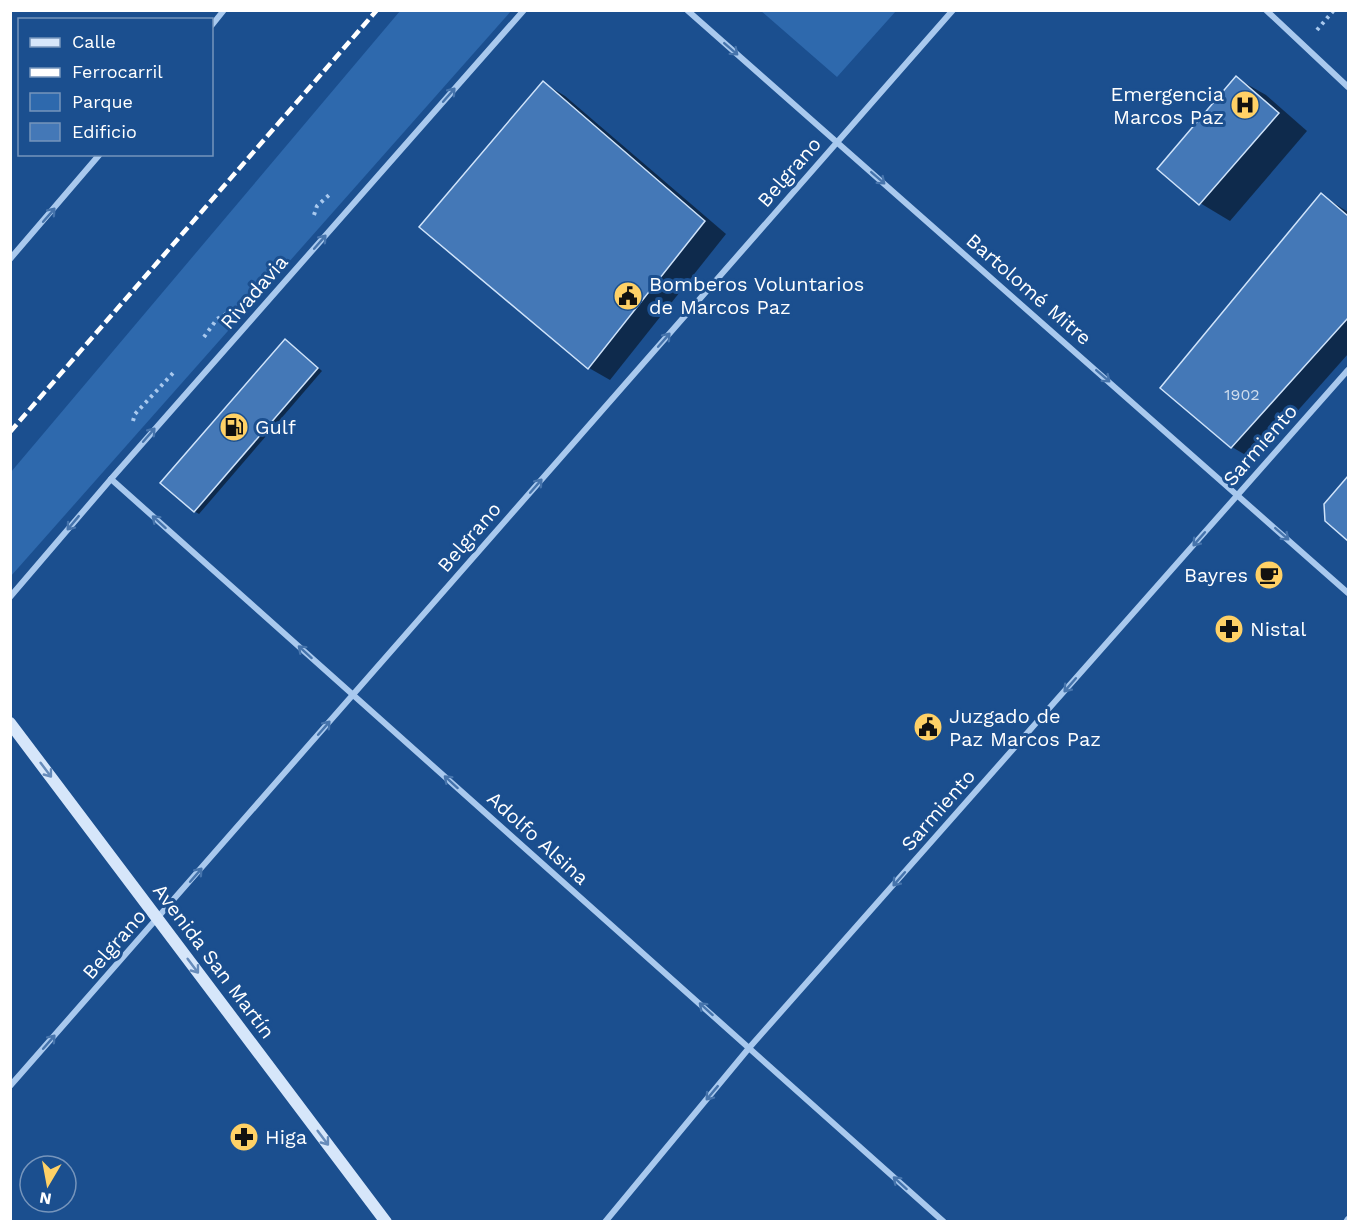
<svg xmlns="http://www.w3.org/2000/svg" width="1359" height="1232" viewBox="0 0 1359 1232" font-family="'Work Sans',sans-serif">
<rect width="100%" height="100%" fill="#1b4f8f"/>
<g fill="#2e69ad">
<polygon points="400,11 511,11 11,576 11,472"/>
<polygon points="761,11 896,11 837,77"/>
</g>
<g fill="#0007">
<polygon points="1236,78 1266,95 1307,131 1230,221 1200,203"/>
<polygon points="544,83 565,96 726,234 610,380 589,368"/>
<polygon points="1321,195 1348,212 1348,354 1254,460 1232,447 1162,387"/>
<polygon points="290,343 322,371 199,514 194,511"/>
<polygon points="1348,478 1348,539 1326,520 1326,505"/>
</g>
<g fill="#4478b7" stroke="#cfe3fa" stroke-width="1.5">
<polygon points="1236,76 1279,113 1199,205 1157,169"/>
<polygon points="543,81 705,221 588,369 419,227"/>
<polygon points="1321,193 1348,216 1348,318 1231,448 1160,388"/>
<polygon points="285,339 318,368 194,512 160,483"/>
<polygon points="1348,476 1348,541 1325,521 1324,504"/>
</g>
<g fill="none" stroke-linecap="round" stroke-linejoin="round">
<g stroke="#a9c9ee" stroke-width="4" stroke-dasharray="3 4.5" stroke-linecap="butt">
<polyline points="1317,30 1334,10"/>
<polyline points="314,215 317,206 329,195"/>
<polyline points="204,337 217,319 226,314"/>
<polyline points="133,421 135,414 174,372"/>
</g>
<g stroke="#a9c9ee" stroke-width="6">
<polyline points="687,10 1348,593"/>
<polyline points="1266,10 1348,87"/>
<polyline points="212,25 224,10"/>
<polyline points="10,259 100,154"/>
<polyline points="111,479 944,1222"/>
<polyline points="10,597 111,479 524,10"/>
<polyline points="10,1086 953,10"/>
<polyline points="605,1222 749,1048 1348,370"/>
<polyline points="1346,1222 1348,1219"/>
</g>
<polyline stroke="#d6e6fa" stroke-width="12" points="10,723 386,1222"/>
<polyline stroke="#fff" stroke-width="4.5" stroke-dasharray="10 4.5" stroke-linecap="butt" points="10,432 377,10"/>
</g>
<defs><path id="oneway-shaft" d="M-6 0H5M1.5-3L5.5 0L1.5 3" fill="none" stroke-width="1.6" stroke-linecap="round" stroke-linejoin="round" transform="scale(1.5)"/></defs>
<g stroke="#4674ac">
<use href="#oneway-shaft" transform="translate(731 49) rotate(41)"/>
<use href="#oneway-shaft" transform="translate(449 95) rotate(-49)"/>
<use href="#oneway-shaft" transform="translate(878 178) rotate(41)"/>
<use href="#oneway-shaft" transform="translate(49 215) rotate(-49)"/>
<use href="#oneway-shaft" transform="translate(320 242) rotate(-49)"/>
<use href="#oneway-shaft" transform="translate(664 340) rotate(-49)"/>
<use href="#oneway-shaft" transform="translate(1103 376) rotate(41)"/>
<use href="#oneway-shaft" transform="translate(149 435) rotate(-49)"/>
<use href="#oneway-shaft" transform="translate(536 486) rotate(-49)"/>
<use href="#oneway-shaft" transform="translate(159 522) rotate(-138)"/>
<use href="#oneway-shaft" transform="translate(73 523) rotate(130)"/>
<use href="#oneway-shaft" transform="translate(1282 534) rotate(41)"/>
<use href="#oneway-shaft" transform="translate(1199 539) rotate(131)"/>
<use href="#oneway-shaft" transform="translate(305 652) rotate(-138)"/>
<use href="#oneway-shaft" transform="translate(1070 685) rotate(131)"/>
<use href="#oneway-shaft" transform="translate(324 728) rotate(-49)"/>
<use href="#oneway-shaft" transform="translate(451 782) rotate(-138)"/>
<use href="#oneway-shaft" transform="translate(196 875) rotate(-49)"/>
<use href="#oneway-shaft" transform="translate(899 879) rotate(131)"/>
<use href="#oneway-shaft" transform="translate(706 1009) rotate(-138)"/>
<use href="#oneway-shaft" transform="translate(49 1042) rotate(-49)"/>
<use href="#oneway-shaft" transform="translate(712 1093) rotate(130)"/>
<use href="#oneway-shaft" transform="translate(900 1183) rotate(-138)"/>
</g>
<g stroke="#668bba">
<use href="#oneway-shaft" transform="translate(46 770) rotate(53)"/>
<use href="#oneway-shaft" transform="translate(193 966) rotate(53)"/>
<use href="#oneway-shaft" transform="translate(323 1138) rotate(53)"/>
</g>
<defs>
<g id="hospital-disc" transform="scale(1.5)"><circle r="9.5" fill="#ffd166" stroke="#1b4f8f"/><path d="M-5-5h3v3.5h4V-5h3V5h-3V1.5h-4V5h-3Z" fill="#111"/></g>
<g id="civic-disc" transform="scale(1.5)"><circle r="9.5" fill="#ffd166" stroke="#1b4f8f"/><path d="M-.6-6.5H3V-4.5H.6V-3L4-1V1h2V6H-6V1h2V-1L-.6-3ZM-1.2 2.5V6h2.4V2.5Z" fill="#111"/></g>
<g id="fuel-disc" transform="scale(1.5)"><circle r="9.5" fill="#ffd166" stroke="#1b4f8f"/><path d="M-5.5-6h7V0h2V4h1.3V-2.5L3-4.5l.8-.8L6-3V5H2.5V1h-1V6h-7ZM-4.2-4.7v3.2H.2V-4.7Z" fill="#111"/></g>
<g id="cafe-disc" transform="scale(1.5)"><circle r="9.5" fill="#ffd166" stroke="#1b4f8f"/><path d="M-5.5-4.5H6V0H3Q3 3.5 0 3.5H-2.5Q-5.5 3.5-5.5 0ZM3-3.2v2h1.7v-2ZM-6 4.5H4V6H-6Z" fill="#111"/></g>
<g id="pharmacy-disc" transform="scale(1.5)"><circle r="9.5" fill="#ffd166" stroke="#1b4f8f"/><path d="M-2-6h4v4h4v4h-4v4h-4v-4h-4v-4h4Z" fill="#111"/></g>
</defs>
<g fill-rule="evenodd">
<use href="#hospital-disc" x="1245" y="105"/>
<use href="#civic-disc" x="628" y="296"/>
<use href="#fuel-disc" x="234" y="427"/>
<use href="#cafe-disc" x="1269" y="575"/>
<use href="#pharmacy-disc" x="1229" y="629"/>
<use href="#civic-disc" x="928" y="727"/>
<use href="#pharmacy-disc" x="244" y="1137"/>
</g>
<g text-anchor="middle" stroke-width="6" stroke-linejoin="round" paint-order="stroke">
<g font-size="16" fill="#d0dded">
<text x="1242" y="400">1902</text>
</g>
<g font-size="20" fill="#fff" stroke="#1b4f8f" text-anchor="start">
<text x="1224" y="101" text-anchor="end">Emergencia<tspan x="1224" dy="23">Marcos Paz</tspan></text>
<text x="649" y="291">Bomberos Voluntarios<tspan x="649" dy="23">de Marcos Paz</tspan></text>
<text x="255" y="434">Gulf</text>
<text x="1248" y="582" text-anchor="end">Bayres</text>
<text x="1250" y="636">Nistal</text>
<text x="949" y="723">Juzgado de<tspan x="949" dy="23">Paz Marcos Paz</tspan></text>
<text x="265" y="1144">Higa</text>
</g>
<g font-size="20" fill="#fff" stroke="#1b4f8f">
<text transform="translate(789 172) rotate(-49)" y="7">Belgrano</text>
<text transform="translate(1029 289) rotate(41)" y="7">Bartolomé Mitre</text>
<text transform="translate(254 292) rotate(-49)" y="7">Rivadavia</text>
<text transform="translate(1260 445) rotate(-49)" y="7">Sarmiento</text>
<text transform="translate(469 537) rotate(-49)" y="7">Belgrano</text>
<text transform="translate(938 810) rotate(-49)" y="7">Sarmiento</text>
<text transform="translate(538 838) rotate(42)" y="7">Adolfo Alsina</text>
<text transform="translate(114 944) rotate(-49)" y="7">Belgrano</text>
<text transform="translate(214 961) rotate(53)" y="7">Avenida San Martín</text>
</g>
</g>
<rect width="1359" height="1232" fill="none" stroke="#ffffff" stroke-width="24"/>
<rect x="18" y="18" width="195" height="138" fill="#1b4f8f" stroke="#7695bc" stroke-width="1.5"/>
<rect x="30" y="38" width="30" height="9" fill="#d6e6fa" stroke="#7695bc" stroke-width="1.5"/>
<text x="72" y="48" font-size="18" fill="#ffffff">Calle</text>
<rect x="30" y="68" width="30" height="9" fill="#ffffff" stroke="#7695bc" stroke-width="1.5"/>
<text x="72" y="78" font-size="18" fill="#ffffff">Ferrocarril</text>
<rect x="30" y="93" width="30" height="18" fill="#2e69ad" stroke="#7695bc" stroke-width="1.5"/>
<text x="72" y="108" font-size="18" fill="#ffffff">Parque</text>
<rect x="30" y="123" width="30" height="18" fill="#4478b7" stroke="#7695bc" stroke-width="1.5"/>
<text x="72" y="138" font-size="18" fill="#ffffff">Edificio</text>
<g transform="translate(48 1184) rotate(190)"><circle r="28" fill="#1b4f8f" stroke="#7695bc" stroke-width="1.5"/>
<path d="M0-4.5L10 22L0 15L-10 22Z" fill="#ffd166"/>
<text y="-9" font-size="16" font-weight="bold" text-anchor="middle" fill="#ffffff">N</text>
</g>
</svg>
